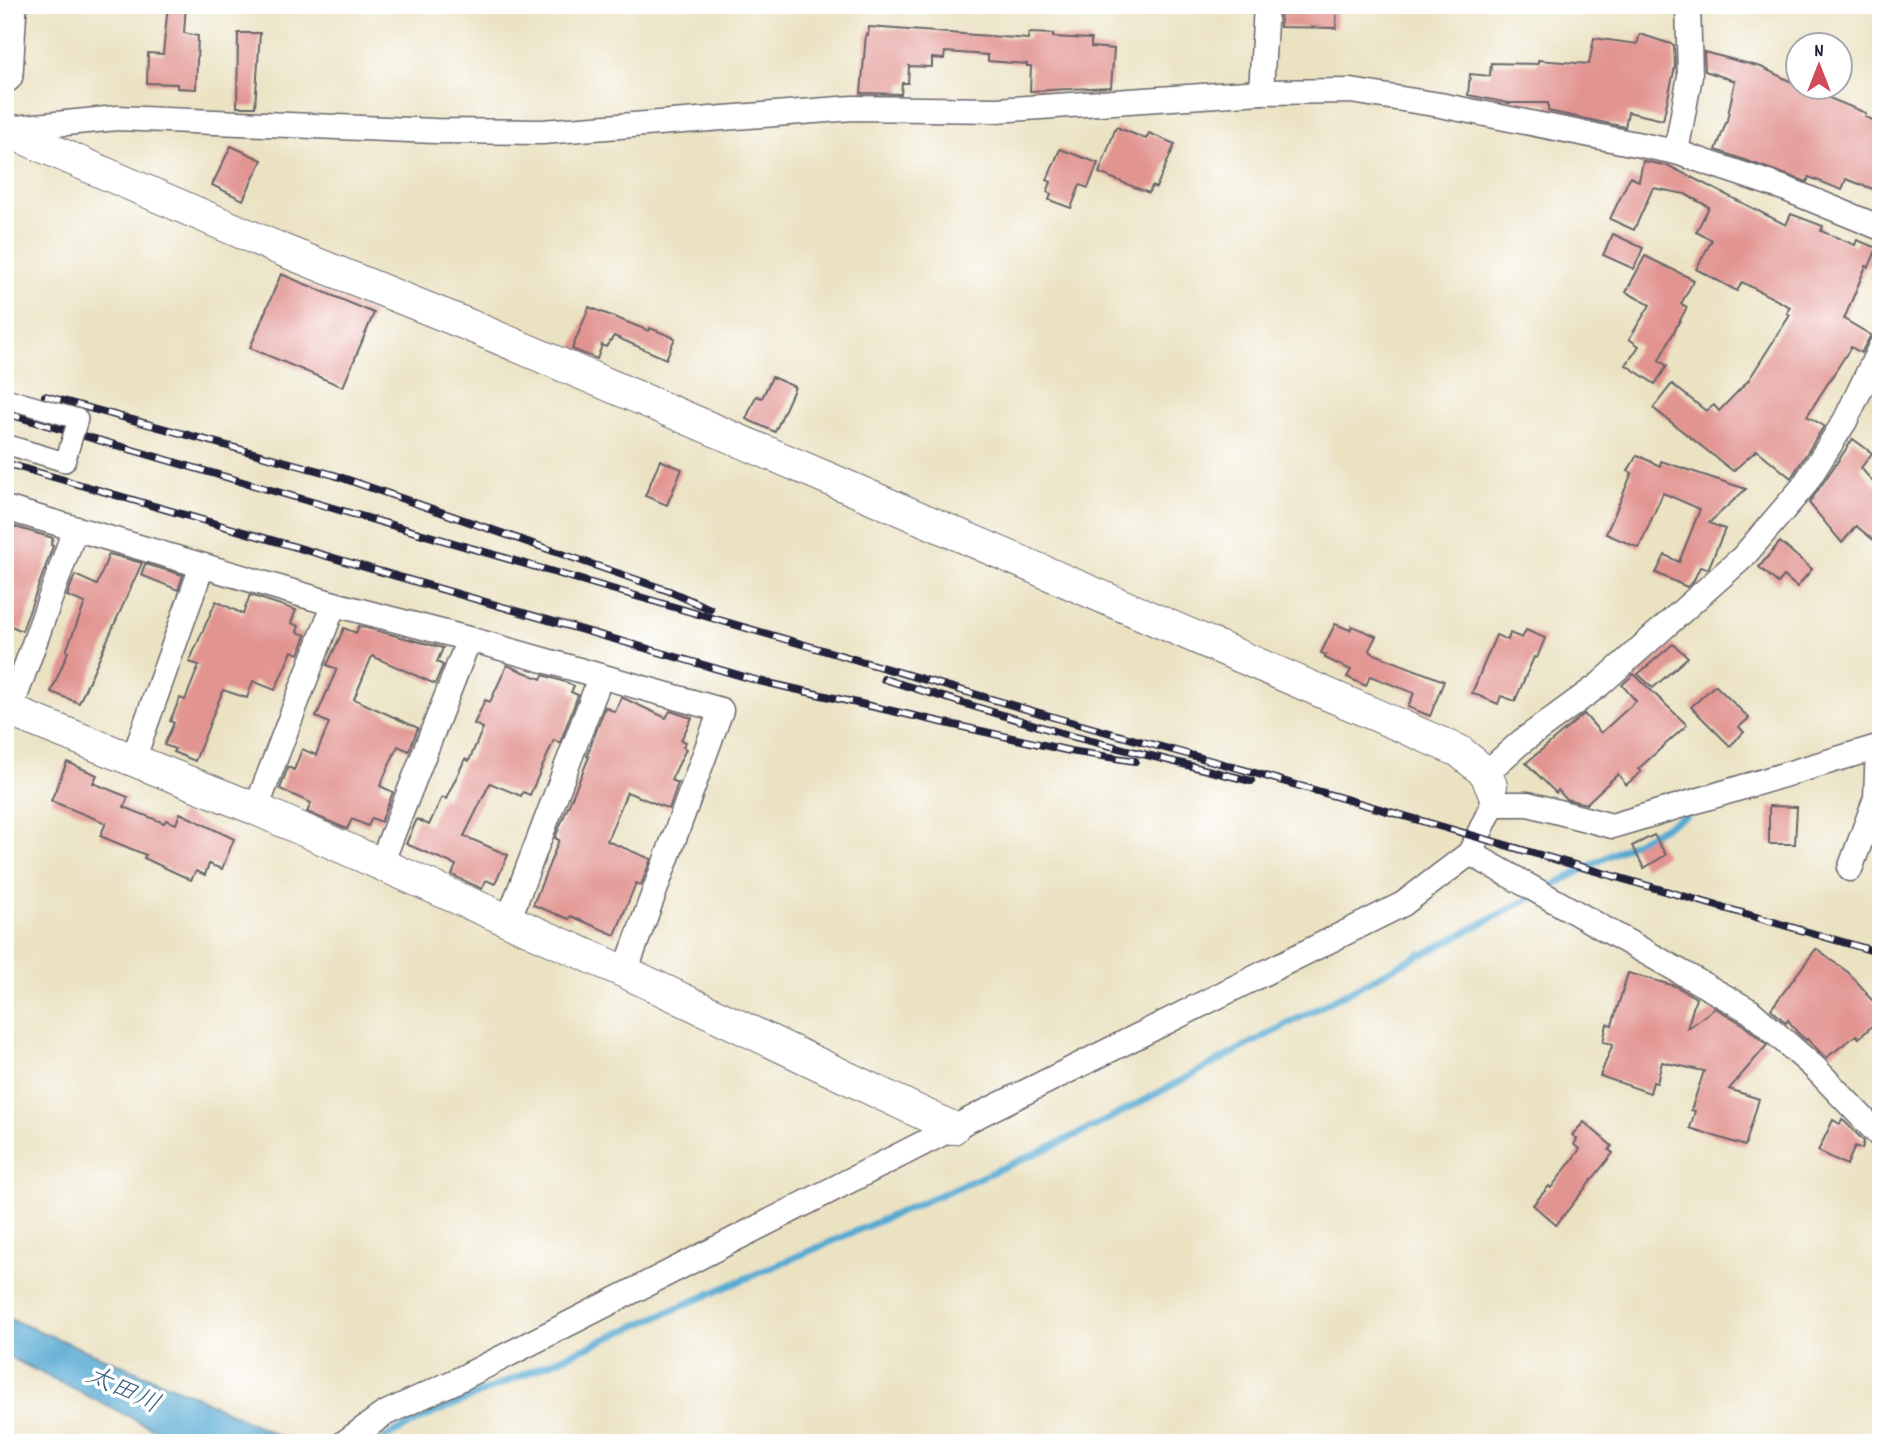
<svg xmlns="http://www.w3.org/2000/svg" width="1886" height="1448" viewBox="0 0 1886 1448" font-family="Dekko,'Klee One',sans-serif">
<rect width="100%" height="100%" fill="#fff"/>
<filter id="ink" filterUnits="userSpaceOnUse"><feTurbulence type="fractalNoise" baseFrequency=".0143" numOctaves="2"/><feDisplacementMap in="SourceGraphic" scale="14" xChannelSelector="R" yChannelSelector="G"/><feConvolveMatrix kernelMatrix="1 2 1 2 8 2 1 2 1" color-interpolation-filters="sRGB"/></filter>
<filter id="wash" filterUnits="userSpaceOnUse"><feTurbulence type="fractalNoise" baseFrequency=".00686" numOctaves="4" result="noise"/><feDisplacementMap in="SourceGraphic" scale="28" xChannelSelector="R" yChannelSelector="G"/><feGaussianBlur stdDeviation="1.57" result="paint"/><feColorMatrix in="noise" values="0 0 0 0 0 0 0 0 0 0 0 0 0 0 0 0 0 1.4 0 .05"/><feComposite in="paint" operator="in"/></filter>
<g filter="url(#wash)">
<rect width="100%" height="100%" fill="#ebe2c2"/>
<polygon fill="#55a9d1" stroke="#3c6686" stroke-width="2" points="5,1317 191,1394 293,1443 182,1443 5,1355"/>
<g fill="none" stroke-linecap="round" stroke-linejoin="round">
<g stroke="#55a9d1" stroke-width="7">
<polyline points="1546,889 1687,815"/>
<polyline points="381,1443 386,1437 425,1417 1048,1148 1099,1124 1420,954 1424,954 1536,895"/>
</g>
</g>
<g id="blocks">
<g fill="#e29491">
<polygon points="168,5 186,5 184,33 198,36 196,89 177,88 177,84 147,83 148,53 163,54"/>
<polygon points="1299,5 1337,5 1336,28 1280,27 1281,6 1299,8"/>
<polygon points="869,27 1028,39 1029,33 1053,34 1053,37 1091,39 1091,47 1114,49 1111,87 1030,91 1031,66 1027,66 1027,64 988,61 988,55 945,52 944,59 932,58 932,67 909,66 908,83 902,83 901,94 861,93 866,34 868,35"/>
<polygon points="238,33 260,33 255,107 237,107"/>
<polygon points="1640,34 1674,45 1675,67 1663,120 1628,112 1625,127 1548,111 1548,103 1508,103 1468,95 1470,74 1490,76 1491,63 1538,64 1538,60 1589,64 1594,38 1637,44"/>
<polygon points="1704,52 1761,67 1798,85 1798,88 1805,88 1866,113 1865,117 1881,123 1881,192 1846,179 1842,190 1809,177 1807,182 1716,150 1727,120 1735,81 1705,71"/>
<polygon points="1116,127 1146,139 1149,133 1175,144 1156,188 1152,186 1149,193 1099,173"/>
<polygon points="231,146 262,160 243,200 212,185"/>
<polygon points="1060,149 1098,163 1088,188 1080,185 1071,208 1049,200 1051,194 1047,192 1051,182 1047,180"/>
<polygon points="1643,161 1669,166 1786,225 1791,214 1823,226 1821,231 1855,245 1857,240 1877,248 1869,267 1866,266 1844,319 1871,335 1861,353 1851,347 1807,416 1824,426 1791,478 1757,450 1733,471 1653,408 1672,384 1706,411 1714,405 1719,411 1748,381 1790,315 1787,313 1790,307 1742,282 1737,291 1696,269 1712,240 1696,232 1709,207 1685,194 1653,188 1634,230 1610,219 1630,177 1639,181"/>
<polygon points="1613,234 1643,248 1634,269 1603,255"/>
<polygon points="1645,256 1694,280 1681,304 1687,307 1659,360 1667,366 1655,384 1626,365 1639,346 1629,339 1650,305 1626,292"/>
<polygon points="281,274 374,313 343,387 250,348"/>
<polygon points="589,307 649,331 650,328 675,338 666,359 614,336 606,347 602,345 597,359 572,349"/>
<polygon points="772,377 795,387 775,432 746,419 756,396 762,398"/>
<polygon points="1853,439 1872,453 1861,468 1881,491 1881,546 1856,526 1842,543 1809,503"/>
<polygon points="1637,455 1660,466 1661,461 1746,489 1709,523 1725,529 1709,567 1707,569 1700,567 1693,582 1687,587 1656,573 1665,555 1679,562 1700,509 1663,493 1639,548 1606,534 1632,473 1628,471"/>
<polygon points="660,460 682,469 667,505 645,496"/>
<polygon points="5,524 53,538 51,545 53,546 22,631 5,623"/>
<polygon points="1780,542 1812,569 1797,587 1784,576 1778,583 1759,567"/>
<polygon points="109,554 142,563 79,703 51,692 68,652 66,651 85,603 67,596 75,575 97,585"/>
<polygon points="145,564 183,575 178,590 141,575"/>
<polygon points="250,595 296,610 291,623 299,626 297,632 306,635 299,654 292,651 275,690 253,681 247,698 223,690 195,761 173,752 175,749 164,745 174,723 170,721 180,698 185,700 199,665 189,662 216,601 243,614"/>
<polygon points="1335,624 1350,630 1352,626 1376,636 1369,650 1372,653 1444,681 1430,716 1408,707 1414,693 1370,676 1366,686 1347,677 1351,670 1325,658 1326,655 1321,653"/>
<polygon points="359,626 443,648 437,662 443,665 435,684 372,656 354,699 418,728 409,751 398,746 395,752 380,786 393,792 381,822 372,818 368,826 352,819 347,829 307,812 311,803 280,789 288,767 294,770 302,749 316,755 329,723 316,717 336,671 336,669 327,665 344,628 356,633"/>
<polygon points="1526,630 1545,638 1537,658 1534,657 1515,701 1501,696 1498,704 1472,693 1496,635 1508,640 1510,633 1522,638"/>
<polygon points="1673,644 1688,657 1653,688 1638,674"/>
<polygon points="507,665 541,679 543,675 565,682 574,686 571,692 578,695 560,743 554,740 530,795 523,792 521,796 490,783 464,836 508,855 495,884 486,880 482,889 452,875 456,865 406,844 417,819 429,825 442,797 446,799 465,759 469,761 483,728 474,724 485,700 490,702"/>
<polygon points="1634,674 1687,725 1638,769 1641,772 1626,785 1618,774 1586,804 1566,799 1558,790 1556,793 1526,763 1584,714 1601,733 1636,701 1622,685"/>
<polygon points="1715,685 1749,718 1739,727 1744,732 1730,746 1691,707"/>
<polygon points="621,697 666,718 670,711 692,718 681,740 686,742 683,747 686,749 671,780 678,783 669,809 627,792 607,841 651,859 641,885 636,883 615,935 571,916 569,919 533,905 559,840 555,838 557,833 589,757 587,756 605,707 615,712"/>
<polygon points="67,762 97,775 93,783 128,797 124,807 164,823 166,820 176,824 180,813 234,839 222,869 209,864 205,875 196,871 191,880 144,858 146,855 100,836 106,823 51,801"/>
<polygon points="1769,806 1797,807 1795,844 1769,844"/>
<polygon points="1654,835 1666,855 1644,868 1632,846"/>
<polygon points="1816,949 1849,973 1867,993 1866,994 1881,1009 1881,1018 1859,1038 1856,1035 1826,1058 1807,1039 1806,1040 1797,1032 1788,1020 1786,1023 1771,1009"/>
<polygon points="1628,973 1675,986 1696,998 1687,1029 1715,1008 1741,1023 1767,1045 1729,1089 1759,1099 1745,1146 1690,1128 1695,1111 1691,1110 1704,1071 1662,1062 1657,1083 1653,1082 1650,1093 1600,1076 1613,1044 1603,1042 1607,1024 1612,1025"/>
<polygon points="1842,1119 1864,1141 1862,1149 1855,1146 1847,1165 1818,1151 1833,1120 1840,1124"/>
<polygon points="1584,1122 1612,1146 1609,1150 1613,1153 1556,1225 1533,1205 1549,1186 1551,1188 1580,1149 1574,1145 1577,1139 1572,1135"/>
</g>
</g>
</g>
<g filter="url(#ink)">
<use href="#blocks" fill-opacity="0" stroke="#68656a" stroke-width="2"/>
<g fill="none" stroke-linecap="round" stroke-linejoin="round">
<g stroke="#68656a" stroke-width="27">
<g id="minor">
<polyline points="1261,92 1266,5"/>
<polyline points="5,129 117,118 435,131 542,132 853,108 997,110 1261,92 1351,91 1440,105 1676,152 1786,189 1881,228"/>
<polyline points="1676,152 1690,76 1688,5"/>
<polyline points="5,508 334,604 469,639 721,710 625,972"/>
<polyline points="10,711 75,529"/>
<polyline points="133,760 202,566"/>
<polyline points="1486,773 1521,742 1599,685 1743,557 1803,487 1845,421 1881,346"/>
<polyline points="1493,804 1528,804 1612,826 1881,746"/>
<polyline points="256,809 334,604"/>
<polyline points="1470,853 1750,1011 1815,1068 1881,1137"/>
<polyline points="381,864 469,639"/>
<polyline points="1850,869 1876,798 1878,747"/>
<polyline points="508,921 601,676"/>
<polyline points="344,1443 384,1414 458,1380 953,1128 1403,904 1470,853 1493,804 1491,786"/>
</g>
</g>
<g stroke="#68656a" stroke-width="34">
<g id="tertiary">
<polyline points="5,130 282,250 466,324 834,481 1459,751 1486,773 1491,786"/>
<polyline points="5,709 256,809 625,972 953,1128"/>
</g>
</g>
<g stroke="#68656a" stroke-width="38">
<polyline id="secondary" points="5,75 9,5"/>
</g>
<use href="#minor" stroke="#fff" stroke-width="24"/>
<use href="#tertiary" stroke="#fff" stroke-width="32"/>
<use href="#secondary" stroke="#fff" stroke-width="35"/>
<g stroke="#22223b" stroke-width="8">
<g id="rail">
<polyline points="45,396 334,475 669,591 710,609"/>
<polyline points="5,413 1074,723 1227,765 1881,953"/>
<polyline points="5,463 759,681 1070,751 1135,761"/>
<polyline points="884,679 1071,736 1251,781"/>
</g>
</g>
<use href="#rail" stroke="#fff" stroke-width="5" stroke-dasharray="16" stroke-linecap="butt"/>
<g stroke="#68656a" stroke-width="22" stroke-linecap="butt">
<polyline id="pedestrian-bridge" points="5,398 78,419 65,462 5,444"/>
</g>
<use href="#pedestrian-bridge" stroke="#fff" stroke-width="19"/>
</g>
</g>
<g text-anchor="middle" stroke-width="7" stroke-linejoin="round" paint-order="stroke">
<g font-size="26" font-style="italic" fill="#395f7e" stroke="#fff">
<text transform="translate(124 1388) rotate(25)" y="9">太田川</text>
</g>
</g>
<rect width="1886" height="1448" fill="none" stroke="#fff" stroke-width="28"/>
<g transform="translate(1819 66)"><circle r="33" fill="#ffffff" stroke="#a7a7b1" stroke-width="2"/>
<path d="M0-5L12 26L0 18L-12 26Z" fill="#d1495b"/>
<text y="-10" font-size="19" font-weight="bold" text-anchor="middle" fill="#22223b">N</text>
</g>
</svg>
